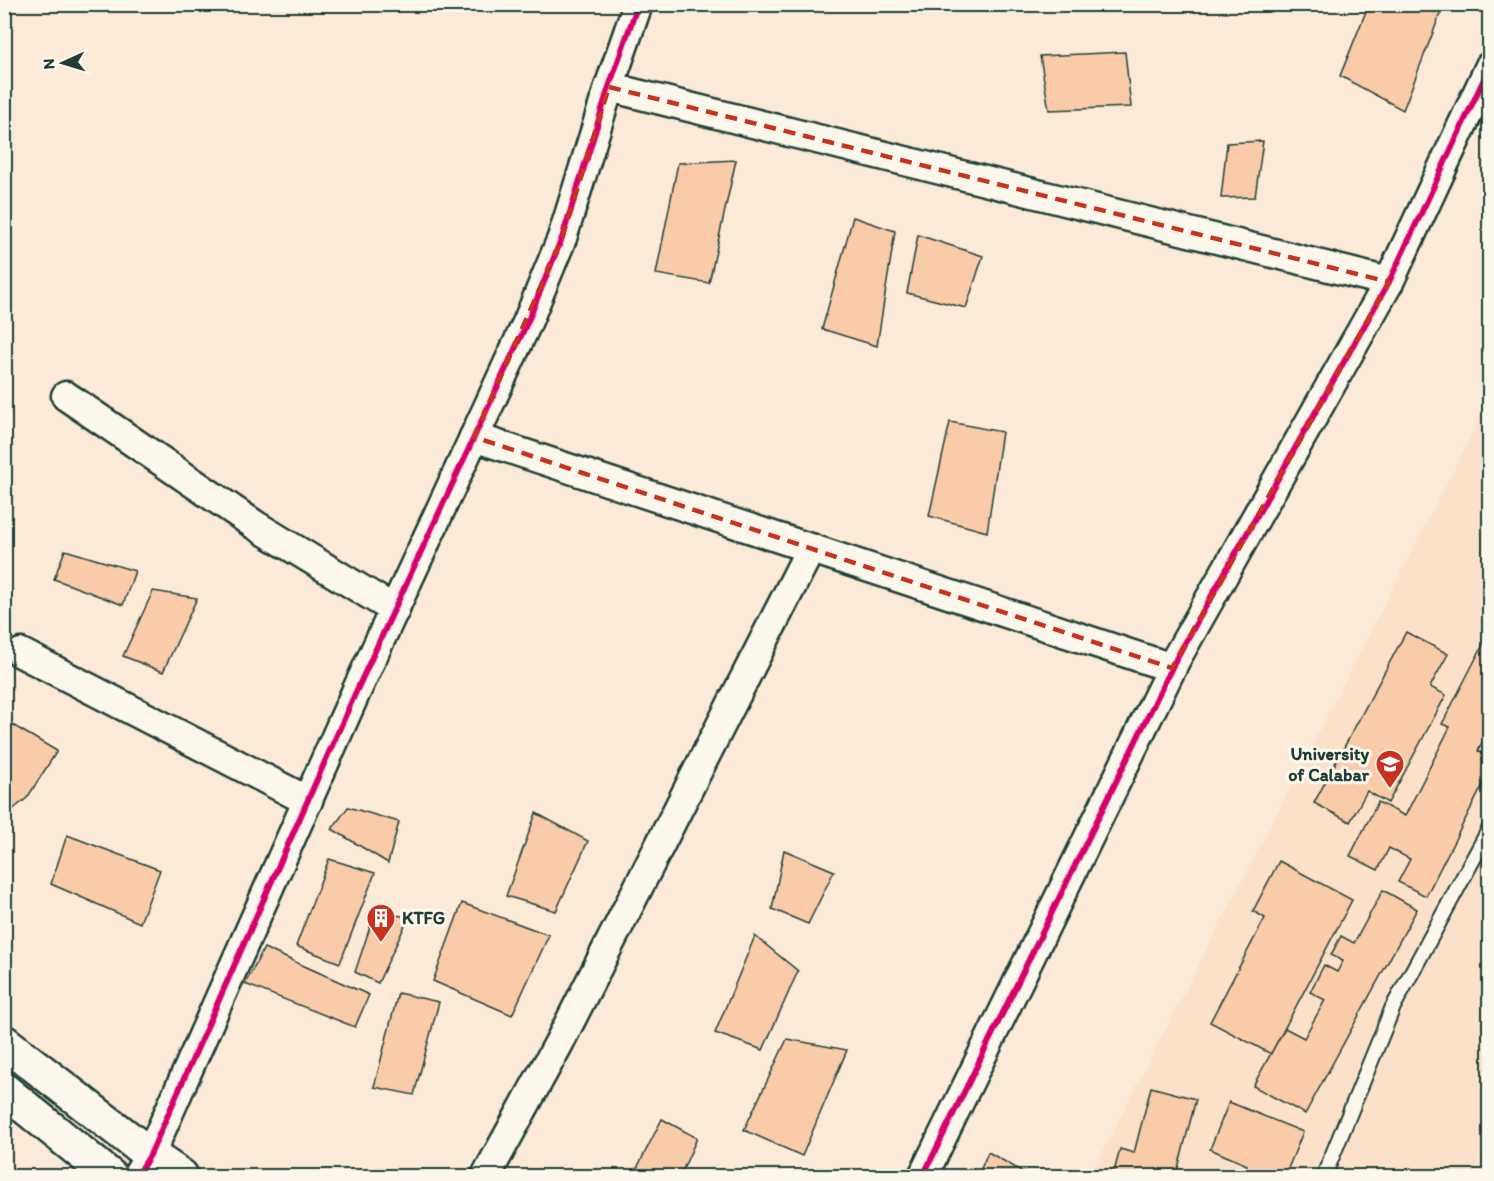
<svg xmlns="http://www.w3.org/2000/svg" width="1494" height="1181" viewBox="0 0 1494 1181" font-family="Itim,sans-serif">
<rect width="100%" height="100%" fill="#fbead8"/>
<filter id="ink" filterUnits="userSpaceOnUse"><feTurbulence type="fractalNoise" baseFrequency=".0167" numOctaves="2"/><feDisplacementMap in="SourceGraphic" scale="12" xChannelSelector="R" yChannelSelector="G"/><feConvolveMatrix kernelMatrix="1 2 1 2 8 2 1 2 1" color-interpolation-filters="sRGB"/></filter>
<g filter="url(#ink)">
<polygon fill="#fbe1ca" points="1489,401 1489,1176 1090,1176"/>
<g fill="#facba9" stroke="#1f3d34" stroke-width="1.5">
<polygon points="1369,4 1444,4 1403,110 1340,76"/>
<polygon points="1125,52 1131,107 1049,110 1040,56"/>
<polygon points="1263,141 1255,197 1221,198 1227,143"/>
<polygon points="736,160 709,283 656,274 678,163"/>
<polygon points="853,217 895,231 877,346 822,329"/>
<polygon points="918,235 983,256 966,308 907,293"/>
<polygon points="950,422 1002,432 987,532 929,516"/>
<polygon points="65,550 135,571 123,605 54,579"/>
<polygon points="153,591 197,598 163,672 123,656"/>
<polygon points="1490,631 1490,737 1486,735 1478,751 1490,757 1490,771 1426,896 1398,882 1410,859 1389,848 1378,870 1350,856 1378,802 1405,816 1450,727 1442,724"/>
<polygon points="1406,632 1448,654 1430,687 1446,695 1388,803 1367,791 1350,822 1314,803"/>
<polygon points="4,720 57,751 27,798 7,814 4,813"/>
<polygon points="348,807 399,822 388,863 332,829"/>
<polygon points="536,813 588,841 556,911 506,896"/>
<polygon points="67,835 160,870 140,923 51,884"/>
<polygon points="784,850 834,871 808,924 772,909"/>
<polygon points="329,859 375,873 340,963 296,946"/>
<polygon points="1279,861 1352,900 1271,1054 1210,1022 1265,918 1253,911"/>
<polygon points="1383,890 1417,909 1305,1114 1253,1086 1285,1028 1304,1038 1325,1000 1310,992 1324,965 1337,972 1343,961 1331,955 1341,936 1354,943"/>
<polygon points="462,903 549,935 512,1015 433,981"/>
<polygon points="375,912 409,917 378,983 355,972"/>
<polygon points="755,936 798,971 763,1050 715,1033"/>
<polygon points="264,948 369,995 355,1027 245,984"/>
<polygon points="398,993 439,1002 414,1095 374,1087"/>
<polygon points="787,1039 847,1050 802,1156 744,1130"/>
<polygon points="1151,1087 1196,1099 1176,1176 1113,1176 1120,1149 1134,1153"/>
<polygon points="1229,1102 1303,1132 1285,1176 1243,1176 1247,1165 1210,1149"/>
<polygon points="662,1119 697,1138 680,1176 633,1176"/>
<polygon points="988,1152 1030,1176 978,1176"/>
</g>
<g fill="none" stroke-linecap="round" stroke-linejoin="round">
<g stroke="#1f3d34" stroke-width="18">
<polyline id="lane" points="1324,1176 1393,1007 1490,828"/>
</g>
<g stroke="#1f3d34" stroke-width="33">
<g id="street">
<polyline points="609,87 1389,282"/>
<polyline points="66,396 255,525 395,610"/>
<polyline points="474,437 1172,668"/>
<polyline points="21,653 308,801"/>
<polyline points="137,1176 150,1155 355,694 527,323 562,238 609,87 638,4"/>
<polyline points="486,1176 559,1043 811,548"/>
<polyline points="923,1176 1176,659 1389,282 1490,66"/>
</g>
</g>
<g stroke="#1f3d34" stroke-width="38">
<g id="secondary">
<polyline points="4,1042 150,1155 181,1176"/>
<polyline points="4,1090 110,1176"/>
</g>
</g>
<use href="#lane" stroke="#fbf7ec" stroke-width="14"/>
<use href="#street" stroke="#fbf7ec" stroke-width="28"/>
<use href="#secondary" stroke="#fbf7ec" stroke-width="33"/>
<g stroke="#fbf7ec" stroke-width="10">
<g id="cycleway">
<polyline points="137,1176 150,1155 355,694 527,323 562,238 609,87 638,4"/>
<polyline points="923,1176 1176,659 1389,282 1490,66"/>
</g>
</g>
<use href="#cycleway" stroke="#d6006c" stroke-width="6"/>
</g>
</g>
<path fill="none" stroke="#c8321e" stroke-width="4.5" stroke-dasharray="12 8" stroke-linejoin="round" d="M609,87l780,195 -217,386 -698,-231 88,-199z"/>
<defs>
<g id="university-pin" transform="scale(1.5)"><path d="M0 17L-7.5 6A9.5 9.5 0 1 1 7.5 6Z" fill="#c8321e" stroke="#fbf7ec"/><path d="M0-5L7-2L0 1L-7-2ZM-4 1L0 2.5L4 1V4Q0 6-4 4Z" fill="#fff"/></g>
<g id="building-pin" transform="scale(1.5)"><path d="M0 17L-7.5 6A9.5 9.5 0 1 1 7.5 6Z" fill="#c8321e" stroke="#fbf7ec"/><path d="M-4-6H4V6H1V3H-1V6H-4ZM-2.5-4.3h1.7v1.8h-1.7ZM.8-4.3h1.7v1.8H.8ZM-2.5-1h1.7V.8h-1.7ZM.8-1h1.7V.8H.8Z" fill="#fff"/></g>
</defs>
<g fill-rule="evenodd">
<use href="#university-pin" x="1390" y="764"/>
<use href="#building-pin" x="381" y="918"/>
</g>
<g text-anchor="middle" stroke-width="6" stroke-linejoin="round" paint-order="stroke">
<g font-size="18" font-weight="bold" fill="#1f3d34" stroke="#fbf7ec" text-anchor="end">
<text x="1369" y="760">University<tspan x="1369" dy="21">of Calabar</tspan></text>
<text x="402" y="924" text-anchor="start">KTFG</text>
</g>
</g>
<rect width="1494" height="1181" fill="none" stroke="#fbf7ec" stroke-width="24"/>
<rect x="12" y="12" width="1470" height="1157" fill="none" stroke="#1f3d34" stroke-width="2" filter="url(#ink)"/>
<g transform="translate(63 63) rotate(266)" stroke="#fbf7ec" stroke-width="4.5" paint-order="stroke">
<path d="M0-4.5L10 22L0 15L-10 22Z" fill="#1f3d34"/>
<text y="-9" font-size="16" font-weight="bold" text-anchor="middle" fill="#1f3d34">N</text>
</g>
</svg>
